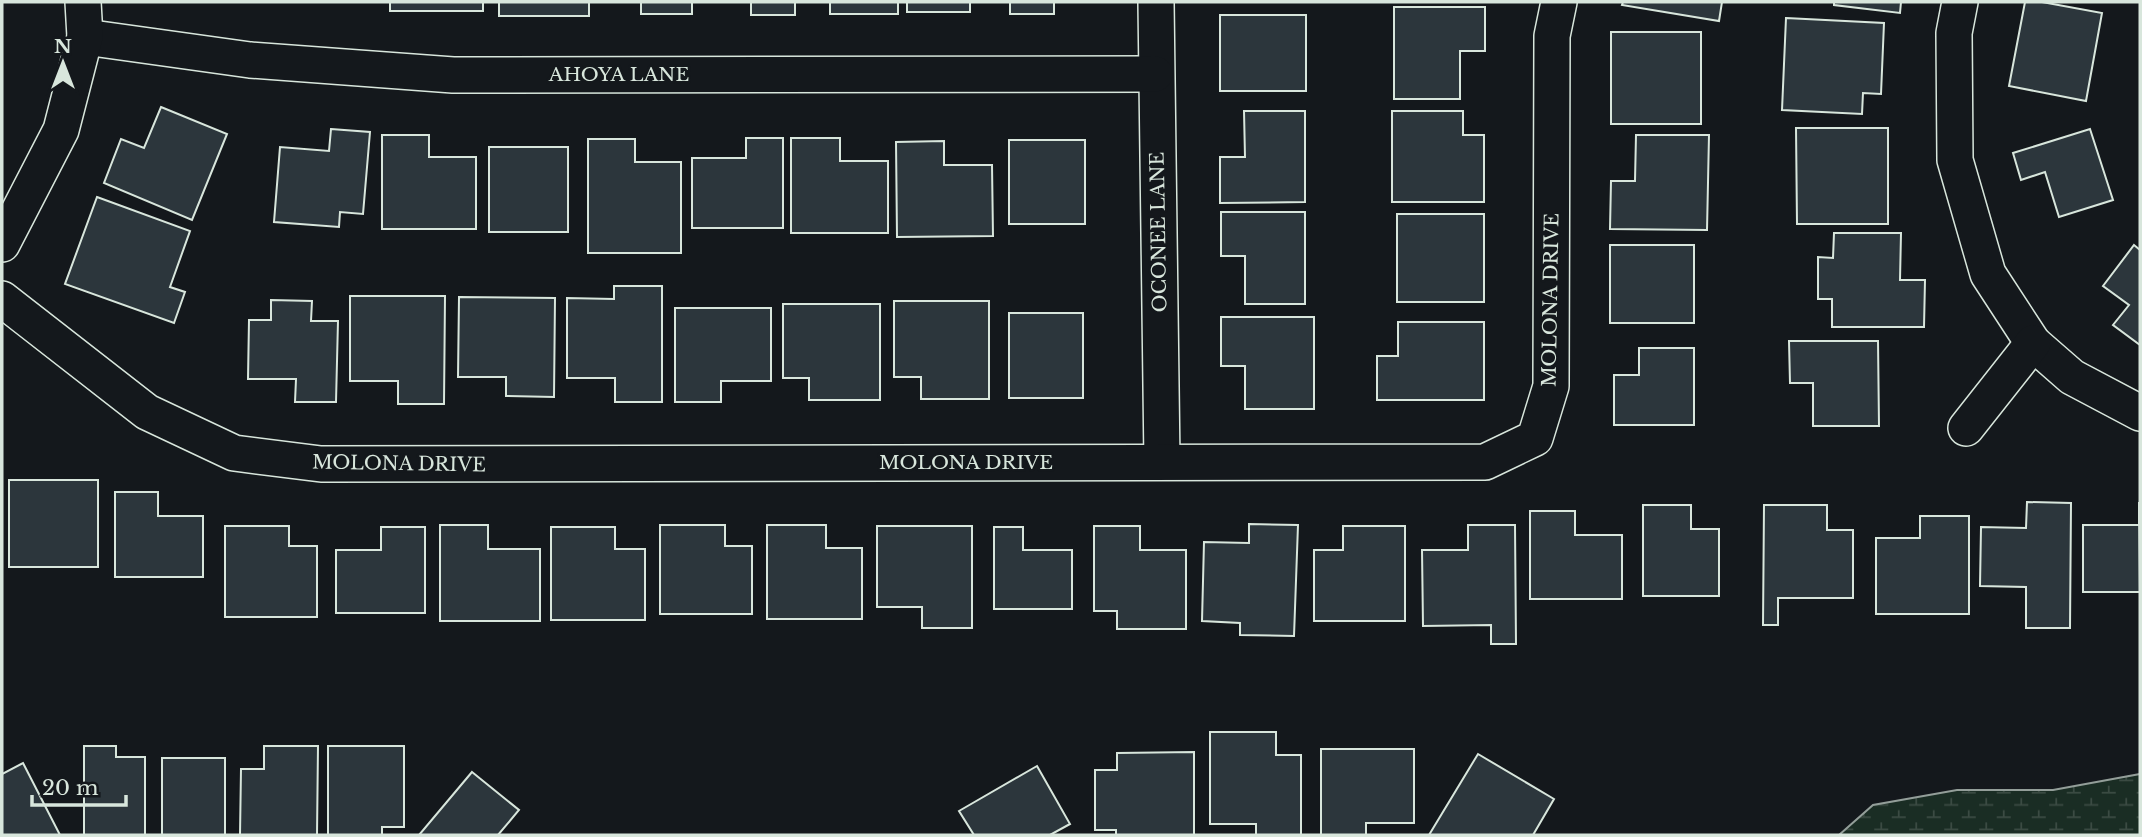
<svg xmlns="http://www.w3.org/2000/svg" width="2142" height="837" viewBox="0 0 2142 837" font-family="'Libre Baskerville',serif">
<defs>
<pattern id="wetland-marsh" width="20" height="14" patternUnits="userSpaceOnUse" patternTransform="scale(1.75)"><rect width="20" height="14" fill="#1a2d24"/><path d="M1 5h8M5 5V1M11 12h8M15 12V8" fill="none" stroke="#3b4b43"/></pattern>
</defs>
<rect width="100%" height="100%" fill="#14181c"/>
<polygon fill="url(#wetland-marsh)" stroke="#939e99" stroke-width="2" points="2140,774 2140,835 1839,835 1873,805 1957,790 2053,790"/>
<g fill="#2c363c" stroke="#d8e6dc" stroke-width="2">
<rect x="390" y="2" width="93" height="9"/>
<rect x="499" y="2" width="90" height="14"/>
<rect x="641" y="2" width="51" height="12"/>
<rect x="751" y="2" width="44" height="13"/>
<rect x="830" y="2" width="68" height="12"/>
<rect x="907" y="2" width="63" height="10"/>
<rect x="1010" y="2" width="44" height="12"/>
<polygon points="1623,2 1722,2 1719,21 1622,5"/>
<polygon points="1834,2 1901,2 1900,13 1834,5"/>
<polygon points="2025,2 2042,2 2102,13 2086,101 2009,86"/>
<polygon points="1394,7 1485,7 1485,51 1460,51 1460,99 1394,99"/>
<rect x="1220" y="15" width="86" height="76"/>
<polygon points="1786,18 1884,23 1881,94 1863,93 1862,114 1782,110"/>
<rect x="1611" y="32" width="90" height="92"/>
<polygon points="161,107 227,134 192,220 104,183 121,139 144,148"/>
<polygon points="1244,111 1305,111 1305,202 1220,203 1220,157 1245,157"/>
<polygon points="1392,111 1463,111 1463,135 1484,135 1484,202 1392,202"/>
<polygon points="1796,128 1888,128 1888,224 1797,224"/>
<polygon points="331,129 370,132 363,214 340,212 339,227 274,222 280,147 329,151"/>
<polygon points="2090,129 2113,200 2059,217 2045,172 2021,180 2013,153"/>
<polygon points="382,135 429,135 429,157 476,157 476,229 382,229"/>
<polygon points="1636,135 1709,135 1707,230 1610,229 1611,181 1635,181"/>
<polygon points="746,138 783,138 783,228 692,228 692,158 746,158"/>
<polygon points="791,138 840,138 840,161 888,161 888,233 791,233"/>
<polygon points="588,139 635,139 635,162 681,162 681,253 588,253"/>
<rect x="1009" y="140" width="76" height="84"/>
<polygon points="944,141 944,165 992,165 993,236 897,237 896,142"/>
<rect x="489" y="147" width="79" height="85"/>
<polygon points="97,197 190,231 170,287 185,292 174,323 65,284"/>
<polygon points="1221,212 1305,212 1305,304 1245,304 1245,256 1221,256"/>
<rect x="1397" y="214" width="87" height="88"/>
<polygon points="1834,233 1901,233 1900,280 1925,280 1924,327 1832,327 1832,299 1818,299 1818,257 1833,258"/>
<rect x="1610" y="245" width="84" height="78"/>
<polygon points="2134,245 2140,250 2140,345 2113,325 2129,305 2103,286"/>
<polygon points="614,286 662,286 662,402 615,402 615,378 567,378 567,298 614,299"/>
<polygon points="350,296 445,296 444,404 398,404 398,381 350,381"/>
<polygon points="459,297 555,298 554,397 506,396 506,377 458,377"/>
<polygon points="271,300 312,301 311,321 338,321 336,402 295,402 296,379 248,379 249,320 271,320"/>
<polygon points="894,301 989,301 989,399 921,399 921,377 894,377"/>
<polygon points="783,304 880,304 880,400 809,400 809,378 783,378"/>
<polygon points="675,308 771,308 771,381 721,381 721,402 675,402"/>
<rect x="1009" y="313" width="74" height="85"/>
<polygon points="1221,317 1314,317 1314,409 1245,409 1245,366 1221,366"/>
<polygon points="1398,322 1484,322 1484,400 1377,400 1377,356 1398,356"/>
<polygon points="1789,341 1878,341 1879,426 1813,426 1813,383 1790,383"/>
<polygon points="1639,348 1694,348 1694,425 1614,425 1614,375 1639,375"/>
<rect x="9" y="480" width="89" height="87"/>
<polygon points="115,492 158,492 158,516 203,516 203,577 115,577"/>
<polygon points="2027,502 2071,503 2070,628 2026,628 2026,587 1980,586 1981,527 2026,528"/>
<polygon points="2139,502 2140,592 2083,592 2083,525 2139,525"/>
<polygon points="1643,505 1691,505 1691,529 1719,529 1719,596 1643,596"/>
<polygon points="1764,505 1827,505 1827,530 1853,530 1853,598 1778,598 1778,625 1763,625"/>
<polygon points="1530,511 1575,511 1575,535 1622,535 1622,599 1530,599"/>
<polygon points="1920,516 1969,516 1969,614 1876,614 1876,538 1920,538"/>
<polygon points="1249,524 1298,525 1294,636 1240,635 1240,623 1202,621 1204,542 1249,543"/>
<polygon points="440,525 488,525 488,549 540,549 540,621 440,621"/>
<polygon points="660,525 725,525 725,546 752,546 752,614 660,614"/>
<polygon points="767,525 826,525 826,548 862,548 862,619 767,619"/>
<polygon points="1468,525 1515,525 1516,644 1491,644 1491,625 1423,626 1422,550 1468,550"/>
<polygon points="225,526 289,526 289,546 317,546 317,617 225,617"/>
<polygon points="877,526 972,526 972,628 922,628 922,607 877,607"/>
<polygon points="1094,526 1140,526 1140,550 1186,550 1186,629 1117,629 1117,611 1094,611"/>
<polygon points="1343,526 1405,526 1405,621 1314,621 1314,550 1343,550"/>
<polygon points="381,527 425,527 425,613 336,613 336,550 381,550"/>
<polygon points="551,527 615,527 615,549 645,549 645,620 551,620"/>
<polygon points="994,527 1023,527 1023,550 1072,550 1072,609 994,609"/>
<polygon points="1210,732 1276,732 1276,755 1301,755 1301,835 1256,835 1256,824 1210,824"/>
<polygon points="84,746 116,746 116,757 145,757 145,835 84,835"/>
<polygon points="264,746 318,746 317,835 240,835 241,769 264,769"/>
<polygon points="328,746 404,746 404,827 382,827 382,835 328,835"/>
<polygon points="1321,749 1414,749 1414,823 1366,823 1366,835 1321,835"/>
<polygon points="1194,752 1194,835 1116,835 1116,830 1095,830 1095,770 1117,770 1117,753"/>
<polygon points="1478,754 1554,799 1533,835 1429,835"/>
<rect x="162" y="758" width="63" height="77"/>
<polygon points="23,763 60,835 2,835 2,774"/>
<polygon points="1037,766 1070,824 1050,835 974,835 959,811"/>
<polygon points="472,772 519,810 498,835 419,835"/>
</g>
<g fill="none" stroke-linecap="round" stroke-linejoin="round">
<g stroke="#d8e6dc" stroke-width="38">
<g id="minor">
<polyline points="1156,2 1162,462"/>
<polyline points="1960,2 1954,33 1955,160 1988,274 2033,343 2072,377 2140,413"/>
<polyline points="85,37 250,60 453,75 1155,74"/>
<polyline points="2,244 61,130 85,37 83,2"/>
<polyline points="2,299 147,412 234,453 321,464 1485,462 1535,438 1551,386 1552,36 1559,2"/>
<polyline points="1966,428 2033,343"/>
</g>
</g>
<use href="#minor" stroke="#14181c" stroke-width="35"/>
</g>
<g text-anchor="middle" stroke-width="5" stroke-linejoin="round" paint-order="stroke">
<g font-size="19" fill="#d8e6dc" stroke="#14181c">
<text x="619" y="81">AHOYA LANE</text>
<text transform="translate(1158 232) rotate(-91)" y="7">OCONEE LANE</text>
<text transform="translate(1550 300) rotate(-89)" y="7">MOLONA DRIVE</text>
<text x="966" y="469">MOLONA DRIVE</text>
<text transform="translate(399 463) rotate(1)" y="7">MOLONA DRIVE</text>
</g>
</g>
<rect width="2142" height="837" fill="none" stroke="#d8e6dc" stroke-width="7"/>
<g transform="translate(63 63)" stroke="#14181c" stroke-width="5" paint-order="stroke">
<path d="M0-5L12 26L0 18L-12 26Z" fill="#d8e6dc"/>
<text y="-10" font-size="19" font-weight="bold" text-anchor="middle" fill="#d8e6dc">N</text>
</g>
<path d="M32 795v10h94v-10" fill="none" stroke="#d8e6dc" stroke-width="3.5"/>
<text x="42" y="795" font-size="21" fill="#d8e6dc" stroke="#14181c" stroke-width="5" paint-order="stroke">20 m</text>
</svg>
